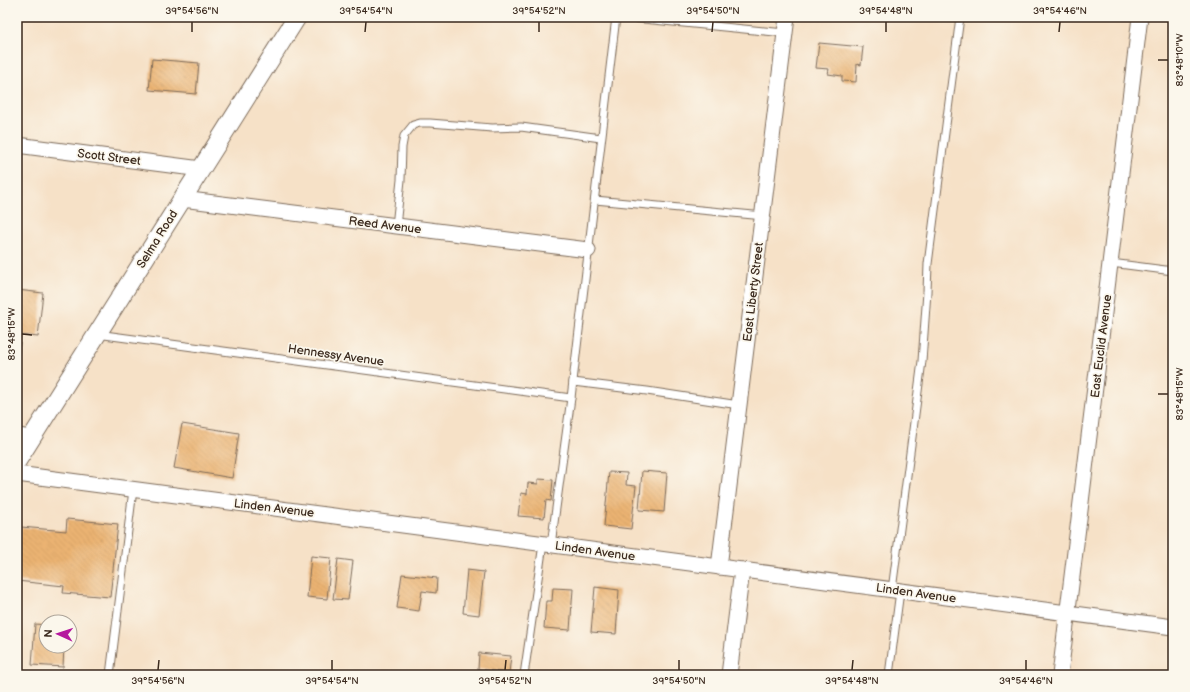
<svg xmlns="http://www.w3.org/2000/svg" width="1190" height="692" viewBox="0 0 1190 692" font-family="'Balsamiq Sans',sans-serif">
<defs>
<pattern id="building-back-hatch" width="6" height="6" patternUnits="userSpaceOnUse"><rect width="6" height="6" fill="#ebb372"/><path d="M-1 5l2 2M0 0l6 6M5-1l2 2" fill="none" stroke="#ca9a62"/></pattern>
</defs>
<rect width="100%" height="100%" fill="#fbf7ec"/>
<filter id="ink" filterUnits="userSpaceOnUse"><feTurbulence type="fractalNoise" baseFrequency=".025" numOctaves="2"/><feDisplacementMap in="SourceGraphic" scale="8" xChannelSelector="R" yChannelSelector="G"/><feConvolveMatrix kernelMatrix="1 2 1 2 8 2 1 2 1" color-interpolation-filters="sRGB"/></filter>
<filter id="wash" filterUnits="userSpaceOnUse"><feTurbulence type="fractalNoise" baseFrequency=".012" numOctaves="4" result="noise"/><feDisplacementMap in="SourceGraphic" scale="16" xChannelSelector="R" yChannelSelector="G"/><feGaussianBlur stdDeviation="0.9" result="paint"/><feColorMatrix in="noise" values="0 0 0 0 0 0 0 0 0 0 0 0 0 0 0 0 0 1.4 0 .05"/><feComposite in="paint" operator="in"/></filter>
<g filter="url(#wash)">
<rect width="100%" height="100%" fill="#f6e1c7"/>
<g id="blocks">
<g fill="url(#building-back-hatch)">
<polygon points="819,43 863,47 861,65 857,64 856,82 842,81 842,76 828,74 829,69 816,68"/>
<polygon points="152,59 199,63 196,94 149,90"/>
<polygon points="17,290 43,293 38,337 21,335 18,360"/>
<polygon points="182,424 239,433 232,478 174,468"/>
<polygon points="642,471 667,473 664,512 639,510"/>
<polygon points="609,472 627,473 626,485 636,486 631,529 604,526"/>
<polygon points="538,479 553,480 551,501 546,500 544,518 518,516 521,493 527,494 528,483 538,484"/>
<polygon points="67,519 118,524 110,597 63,593 64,586 17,581 17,541 20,541 21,527 66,531"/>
<polygon points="311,556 331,558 327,599 307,597"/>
<polygon points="338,559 353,561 348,600 333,599"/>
<polygon points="467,570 484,572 479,615 463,613"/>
<polygon points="402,574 437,578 436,593 422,591 419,611 397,608"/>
<polygon points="595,587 619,590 616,634 591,632"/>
<polygon points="553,588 573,589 570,630 544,628 546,601 552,601"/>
<polygon points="35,624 46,625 46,646 64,646 63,667 32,665"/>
<polygon points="479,653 511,656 509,673 478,669"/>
</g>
</g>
</g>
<g filter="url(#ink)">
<use href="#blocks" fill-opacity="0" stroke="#7c6a59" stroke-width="1"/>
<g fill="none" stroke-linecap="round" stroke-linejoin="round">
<g stroke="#7c6a59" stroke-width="9">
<g id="service">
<polyline points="623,17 785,33"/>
<polyline points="595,200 764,216"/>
<polyline points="396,226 401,180 402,147 404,136 413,125 420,123 430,123 492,128 521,127 601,138"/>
<polyline points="1111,263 1173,271"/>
<polyline points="97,334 571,398"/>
<polyline points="573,382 647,391 739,405"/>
<polyline points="551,545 571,398 616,17"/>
<polyline points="892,590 922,361 927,292 928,264 960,17"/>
<polyline points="110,675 133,490"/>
<polyline points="524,675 543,544"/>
<polyline points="889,675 900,591"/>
</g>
</g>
<g stroke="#7c6a59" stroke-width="17">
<g id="minor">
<polyline points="17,145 201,169"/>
<polyline points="182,199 588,250"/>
<polyline points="17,436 32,438"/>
<polyline points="17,474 1173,627"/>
<polyline points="719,567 787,17"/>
<polyline points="729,675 742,570"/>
<polyline points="1060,675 1140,17"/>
</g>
</g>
<g stroke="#7c6a59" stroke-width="20">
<polyline id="tertiary" points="17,461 297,17"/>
</g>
<use href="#service" stroke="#fff" stroke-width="7"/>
<use href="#minor" stroke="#fff" stroke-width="15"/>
<use href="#tertiary" stroke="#fff" stroke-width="18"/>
</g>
</g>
<path fill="none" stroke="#3b2a1e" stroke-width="1.5" d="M192,32v-10M365,32l1,-10M539,32v-10M712,32l1,-10M886,32v-10M1059,32l1,-10M1158,60h10M22,334l10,1M1158,394h10M158,670l1,-10M332,670v-10M505,670l1,-10M679,670v-10M852,670l1,-10M1026,670v-10"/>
<g text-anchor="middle" stroke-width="3.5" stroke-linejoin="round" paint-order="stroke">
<g font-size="12" fill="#3b2a1e" stroke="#fbf7ec">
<text transform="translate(109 157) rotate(7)" y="4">Scott Street</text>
<text transform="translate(385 225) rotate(7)" y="4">Reed Avenue</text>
<text transform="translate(157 239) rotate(-58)" y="4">Selma Road</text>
<text transform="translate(753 292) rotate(-83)" y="4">East Liberty Street</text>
<text transform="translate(1101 346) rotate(-83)" y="4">East Euclid Avenue</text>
<text transform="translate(336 355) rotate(8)" y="4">Hennessy Avenue</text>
<text transform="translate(274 508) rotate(7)" y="4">Linden Avenue</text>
<text transform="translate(595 551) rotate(8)" y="4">Linden Avenue</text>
<text transform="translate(916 593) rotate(8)" y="4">Linden Avenue</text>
</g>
</g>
<rect width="1190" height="692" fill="none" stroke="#fbf7ec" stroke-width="44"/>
<g transform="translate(58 634) rotate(273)"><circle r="19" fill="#fbf7ec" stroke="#aea59a"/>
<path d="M0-3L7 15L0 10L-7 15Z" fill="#b5179e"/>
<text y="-6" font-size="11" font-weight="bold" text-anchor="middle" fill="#3b2a1e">N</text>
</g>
<rect x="22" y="22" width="1146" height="648" fill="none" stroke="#3b2a1e" stroke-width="1.5"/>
<g font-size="10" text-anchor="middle" fill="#3b2a1e">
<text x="192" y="14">39°54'56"N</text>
<text x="366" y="14">39°54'54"N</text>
<text x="539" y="14">39°54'52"N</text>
<text x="713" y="14">39°54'50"N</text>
<text x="886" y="14">39°54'48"N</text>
<text x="1060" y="14">39°54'46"N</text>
<text transform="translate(1179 60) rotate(-90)" y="4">83°48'10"W</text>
<text transform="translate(11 334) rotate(-90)" y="4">83°48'15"W</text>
<text transform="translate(1179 394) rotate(-90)" y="4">83°48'15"W</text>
<text x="158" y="684">39°54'56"N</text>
<text x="332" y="684">39°54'54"N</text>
<text x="505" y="684">39°54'52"N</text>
<text x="679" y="684">39°54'50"N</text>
<text x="852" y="684">39°54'48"N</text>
<text x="1026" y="684">39°54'46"N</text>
</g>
</svg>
